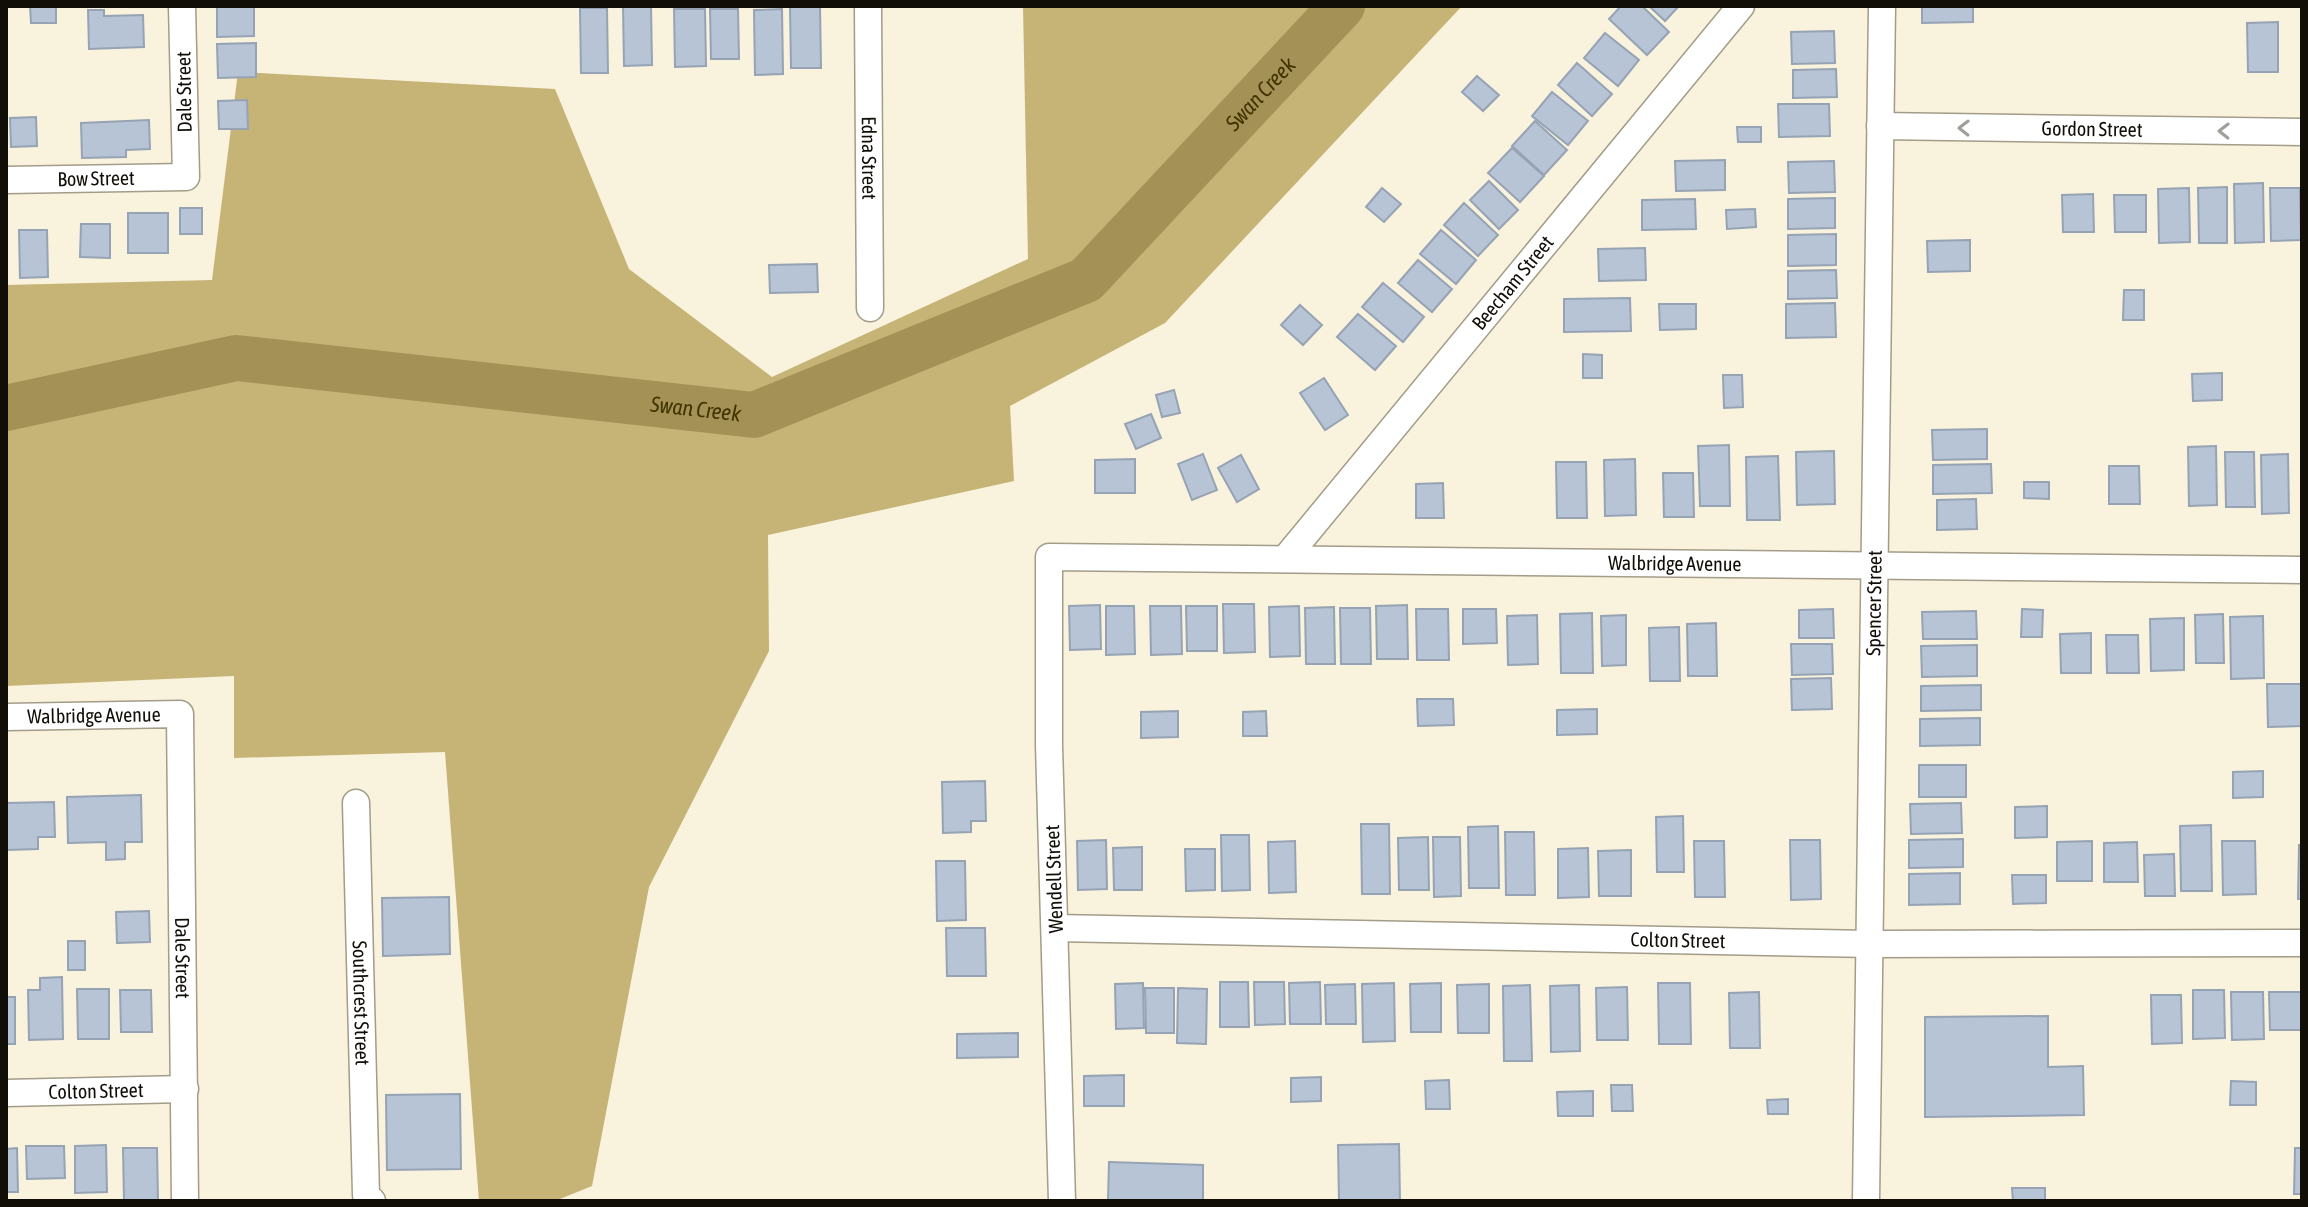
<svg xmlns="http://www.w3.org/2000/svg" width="2308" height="1207" viewBox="0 0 2308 1207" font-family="'Asap Condensed',sans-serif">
<rect width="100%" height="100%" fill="#f9f2dd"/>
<polygon fill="#c6b376" points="1023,6 1462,6 1165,323 1010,406 1014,481 768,535 769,651 649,887 592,1186 555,1201 479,1201 445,752 234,758 234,676 6,686 6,285 212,280 238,72 555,89 629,269 772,377 1028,259"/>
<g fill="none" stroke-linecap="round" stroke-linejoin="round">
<path stroke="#a49155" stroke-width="46" id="s1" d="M6,408l230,-50 518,57 332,-135 256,-274"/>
</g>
<g fill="#b7c4d6" stroke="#96a3b4" stroke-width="2">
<polygon points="30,6 56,6 56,23 31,23"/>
<polygon points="217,6 254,6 254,36 217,37"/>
<polygon points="623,6 651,6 652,65 624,66"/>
<polygon points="790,6 820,6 821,68 791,68"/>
<polygon points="1621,6 1642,6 1669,32 1647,55 1609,19"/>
<polygon points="1649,6 1679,6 1665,21"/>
<polygon points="1922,6 1973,6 1973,22 1922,23"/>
<polygon points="580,8 607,8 608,73 581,73"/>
<polygon points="674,9 705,9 706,66 675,67"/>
<polygon points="710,9 738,9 739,59 711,59"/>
<polygon points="782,9 783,74 755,75 754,10"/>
<polygon points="88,10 104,10 104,16 143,15 144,47 89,49"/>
<polygon points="2278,22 2278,72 2248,72 2247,23"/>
<polygon points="1834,31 1835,63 1792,64 1791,32"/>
<polygon points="1605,33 1639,60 1618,86 1584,58"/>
<polygon points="256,43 256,77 218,78 217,44"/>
<polygon points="1577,63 1612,94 1592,116 1558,85"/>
<polygon points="1836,69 1837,97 1793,98 1793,70"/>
<polygon points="1477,76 1499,95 1483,111 1462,92"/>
<polygon points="1552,92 1588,121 1568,145 1532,116"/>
<polygon points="247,100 248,129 219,129 218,101"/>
<polygon points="1778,104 1829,104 1830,136 1779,137"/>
<polygon points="36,117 37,146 11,147 10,118"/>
<polygon points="149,120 150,149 126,150 126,157 82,158 81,123"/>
<polygon points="1535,121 1567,150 1544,175 1512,146"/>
<polygon points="1737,127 1761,127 1761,142 1738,142"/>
<polygon points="1512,148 1544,176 1520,202 1488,173"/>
<polygon points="1725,160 1725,190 1676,191 1675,161"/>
<polygon points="1834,161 1835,192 1789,193 1788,162"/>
<polygon points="1489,181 1518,210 1499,229 1470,200"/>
<polygon points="2263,183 2264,242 2235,243 2234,184"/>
<polygon points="2227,187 2227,243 2199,243 2198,188"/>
<polygon points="1382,188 1401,204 1384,222 1366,207"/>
<polygon points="2189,188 2190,242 2159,243 2158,189"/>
<polygon points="2270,188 2300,188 2301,240 2271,241"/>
<polygon points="2093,194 2094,232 2063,232 2062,195"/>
<polygon points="2114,195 2146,195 2146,232 2115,232"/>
<polygon points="1835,198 1835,228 1788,229 1788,199"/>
<polygon points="1695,199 1696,229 1642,230 1642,200"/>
<polygon points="1464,203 1498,235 1478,256 1444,225"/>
<rect x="180" y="208" width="22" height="26"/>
<polygon points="1755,209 1756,227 1727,229 1726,210"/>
<rect x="128" y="213" width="40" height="40"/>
<polygon points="81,224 110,224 110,258 80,257"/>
<polygon points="19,230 47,230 48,277 20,278"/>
<polygon points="1441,230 1476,260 1456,284 1420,254"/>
<polygon points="1836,234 1836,265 1788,266 1788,235"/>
<polygon points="1970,240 1970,271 1928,272 1927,241"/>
<polygon points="1645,248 1646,280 1599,281 1598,249"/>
<polygon points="1418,260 1452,289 1432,312 1398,283"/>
<polygon points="817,264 818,292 770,293 769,265"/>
<polygon points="1836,270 1837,298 1788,299 1788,271"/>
<polygon points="1383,283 1424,317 1403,342 1362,307"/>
<polygon points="2124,290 2144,290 2144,320 2123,320"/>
<polygon points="1630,298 1631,331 1564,332 1564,299"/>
<polygon points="1835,303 1836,337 1786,338 1786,304"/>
<polygon points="1659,304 1696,304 1696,329 1660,330"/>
<polygon points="1300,305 1322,325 1303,345 1281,325"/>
<polygon points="1358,314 1396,346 1375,370 1337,337"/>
<polygon points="1583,354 1602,355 1602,378 1583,378"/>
<polygon points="2222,373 2222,400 2193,401 2192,374"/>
<polygon points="1723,375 1742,375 1743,407 1724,408"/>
<polygon points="1324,378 1348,415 1325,430 1300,393"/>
<polygon points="1174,390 1180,413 1162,417 1156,395"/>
<polygon points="1151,414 1161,438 1136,449 1125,424"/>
<polygon points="1987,429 1987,459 1933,460 1932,430"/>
<polygon points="1729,445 1730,506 1700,506 1698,446"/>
<polygon points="2216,446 2217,505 2189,506 2188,447"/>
<polygon points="1834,451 1835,504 1797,505 1796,452"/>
<polygon points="2225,452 2254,452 2255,507 2226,507"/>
<polygon points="1203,454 1217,490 1192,500 1178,464"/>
<polygon points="2288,454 2289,513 2262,514 2261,455"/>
<polygon points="1241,455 1259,489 1237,502 1218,468"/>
<polygon points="1778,456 1780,520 1747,520 1746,457"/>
<polygon points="1135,459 1135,493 1095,493 1095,460"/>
<polygon points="1635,459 1636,515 1605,516 1604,460"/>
<polygon points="1556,462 1586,462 1587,518 1557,518"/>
<polygon points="1991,464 1992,493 1933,494 1933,465"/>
<polygon points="2109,466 2139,466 2140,504 2109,504"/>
<polygon points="1663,473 1693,473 1694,517 1664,517"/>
<polygon points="2024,482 2049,482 2049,499 2024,498"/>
<polygon points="1443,483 1444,518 1416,518 1416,484"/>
<polygon points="1976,499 1977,529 1937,530 1937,500"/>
<polygon points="1223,604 1254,604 1255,652 1224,653"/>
<polygon points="1100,605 1101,649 1070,650 1069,606"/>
<polygon points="1407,605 1408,659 1377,659 1376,606"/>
<polygon points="1106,606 1134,606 1135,654 1106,655"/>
<polygon points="1150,606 1181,606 1182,654 1151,655"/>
<polygon points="1186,606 1217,606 1217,651 1187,651"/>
<polygon points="1299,606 1300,656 1270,657 1269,607"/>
<polygon points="1334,607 1335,664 1306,664 1305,608"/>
<polygon points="1340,608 1370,608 1371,664 1341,664"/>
<polygon points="1416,609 1448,609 1449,660 1417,660"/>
<polygon points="1463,609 1496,609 1497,643 1463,644"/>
<polygon points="1833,609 1834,638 1799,638 1799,610"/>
<polygon points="2022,609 2043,610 2042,637 2021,637"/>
<polygon points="1976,611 1977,639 1923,639 1922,612"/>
<polygon points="1592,613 1593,673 1561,673 1560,614"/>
<polygon points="2223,614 2224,663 2196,663 2195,615"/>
<polygon points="1537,615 1538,664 1508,665 1507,616"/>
<polygon points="1626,615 1626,665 1602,666 1601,616"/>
<polygon points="2263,616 2264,678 2231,679 2230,617"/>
<polygon points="2184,618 2184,670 2151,671 2150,619"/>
<polygon points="1716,623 1717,676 1688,676 1687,624"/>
<polygon points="1679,627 1680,681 1650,681 1649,628"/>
<polygon points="2091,633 2091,673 2061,673 2060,634"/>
<polygon points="2106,635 2138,635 2139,673 2107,673"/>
<polygon points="1791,644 1832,644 1833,674 1792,675"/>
<polygon points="1977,645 1977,676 1922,677 1921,646"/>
<polygon points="1831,678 1832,709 1792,710 1791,679"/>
<polygon points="2267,684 2302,684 2302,726 2268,727"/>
<polygon points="1981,685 1981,710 1921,711 1921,686"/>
<polygon points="1417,699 1453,699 1454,725 1418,726"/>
<polygon points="1597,709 1597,734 1557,735 1557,710"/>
<polygon points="1178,711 1178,737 1141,738 1141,712"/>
<polygon points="1266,711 1267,736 1243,736 1243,712"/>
<polygon points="1980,718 1980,745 1920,746 1920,719"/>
<rect x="1919" y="765" width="47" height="32"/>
<polygon points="2263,771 2263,797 2233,798 2233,772"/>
<polygon points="985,781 986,821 971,821 971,832 943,833 942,782"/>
<polygon points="141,795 142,842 125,842 125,859 106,860 106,842 68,843 67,797"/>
<polygon points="54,802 55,837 38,837 38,849 6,850 6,803"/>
<polygon points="1961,803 1962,833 1911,834 1910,804"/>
<polygon points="2047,806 2047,837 2015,838 2015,807"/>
<polygon points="1683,816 1684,872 1657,872 1656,817"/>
<polygon points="1361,824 1389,824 1390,894 1362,894"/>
<polygon points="2211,825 2212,891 2181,891 2180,826"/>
<polygon points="1498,826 1499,888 1469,888 1468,827"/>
<polygon points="1505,832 1534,832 1535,895 1506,895"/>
<polygon points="1221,835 1249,835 1250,890 1222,891"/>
<polygon points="1428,837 1429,890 1399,890 1398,838"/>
<polygon points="1433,837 1460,837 1461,896 1434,897"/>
<polygon points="1963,839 1963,867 1909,868 1909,840"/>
<polygon points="1106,840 1107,889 1078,890 1077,841"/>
<polygon points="1790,840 1820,840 1821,899 1791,900"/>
<polygon points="1295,841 1296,892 1269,893 1268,842"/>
<polygon points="1694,841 1724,841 1725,897 1695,897"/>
<polygon points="2092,841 2092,881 2057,881 2057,842"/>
<polygon points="2222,841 2255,841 2256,894 2223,895"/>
<polygon points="2137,842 2138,882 2104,882 2104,843"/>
<polygon points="2299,845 2302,845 2302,899 2298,899"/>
<polygon points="1142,847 1142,890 1114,890 1113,848"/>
<polygon points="1588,848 1589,897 1558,898 1558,849"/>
<polygon points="1185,849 1215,849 1215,890 1186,891"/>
<polygon points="1631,850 1631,896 1599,896 1598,851"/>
<polygon points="2174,854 2175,896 2145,896 2144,855"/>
<polygon points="936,861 965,861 966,920 937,921"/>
<polygon points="1960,873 1960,904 1909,905 1909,874"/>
<polygon points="2012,875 2046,875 2046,903 2013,904"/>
<polygon points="449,897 450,954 383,956 382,898"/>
<polygon points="149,911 150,942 117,943 116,912"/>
<polygon points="946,928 985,928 986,976 947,976"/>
<rect x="68" y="941" width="17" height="29"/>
<polygon points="62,977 63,1039 29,1040 28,990 40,990 40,978"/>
<polygon points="1220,982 1248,982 1249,1027 1220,1027"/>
<polygon points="1254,982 1284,982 1285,1024 1255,1025"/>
<polygon points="1320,982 1321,1024 1290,1024 1289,983"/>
<polygon points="1143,983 1144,1028 1116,1029 1115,984"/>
<polygon points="1394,983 1395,1041 1363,1042 1362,984"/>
<polygon points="1441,983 1441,1032 1411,1032 1410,984"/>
<polygon points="1658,983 1690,983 1691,1044 1659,1044"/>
<polygon points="1355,984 1356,1024 1326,1024 1325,985"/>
<polygon points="1489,984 1489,1033 1458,1033 1457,985"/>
<polygon points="1530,985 1532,1061 1504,1061 1503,986"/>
<polygon points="1579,985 1580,1051 1551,1052 1550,986"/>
<polygon points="1627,987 1628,1040 1597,1040 1596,988"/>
<polygon points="1145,988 1174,988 1174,1033 1146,1033"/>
<polygon points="1178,988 1207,989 1206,1044 1177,1043"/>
<polygon points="77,989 109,989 109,1039 78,1039"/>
<polygon points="120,990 151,990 152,1032 121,1032"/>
<polygon points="2193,990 2224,990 2225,1038 2193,1039"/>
<polygon points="1759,992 1760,1048 1730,1048 1729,993"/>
<polygon points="2231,992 2263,992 2264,1039 2232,1040"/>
<polygon points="2269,992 2302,992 2302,1030 2270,1030"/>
<polygon points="2151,995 2181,995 2182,1043 2152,1044"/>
<rect x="6" y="997" width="9" height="47"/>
<polygon points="2048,1016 2048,1067 2083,1066 2084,1115 1925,1117 1925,1017"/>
<polygon points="1018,1033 1018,1057 957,1058 957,1034"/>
<polygon points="1124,1075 1124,1106 1084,1106 1084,1076"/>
<polygon points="1321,1077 1321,1101 1291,1102 1291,1078"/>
<polygon points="1449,1080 1450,1109 1426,1109 1425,1081"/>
<polygon points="2231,1081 2256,1082 2256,1105 2230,1105"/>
<polygon points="1611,1085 1632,1085 1633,1111 1612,1111"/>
<polygon points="1593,1091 1593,1116 1558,1116 1557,1092"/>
<polygon points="460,1094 461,1169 387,1170 386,1095"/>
<polygon points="1788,1099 1788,1114 1768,1114 1767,1100"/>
<polygon points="1399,1144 1400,1201 1339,1201 1338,1145"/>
<polygon points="106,1145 107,1192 75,1193 75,1146"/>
<polygon points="26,1146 64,1146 65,1178 27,1179"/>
<polygon points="17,1148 18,1192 6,1192 6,1149"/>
<polygon points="123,1148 157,1148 158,1201 124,1201"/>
<polygon points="2295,1148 2302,1148 2302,1194 2294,1194"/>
<polygon points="1109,1162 1203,1165 1203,1201 1108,1201"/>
<polygon points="2012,1188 2045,1188 2045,1201 2013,1201"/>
</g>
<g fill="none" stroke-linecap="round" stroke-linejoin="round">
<g stroke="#a29c88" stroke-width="29">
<g id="minor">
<path id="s2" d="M868,6l2,302"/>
<path id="s3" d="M1880,126l422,6"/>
<path id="s4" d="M6,180l180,-3 -4,-171"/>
<path id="s5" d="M1285,559l456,-553"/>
<path id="s6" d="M6,717l174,-3 5,487"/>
<path id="s7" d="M356,803l10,392 6,6"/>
<path id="s8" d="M1056,928l815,16 431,-1"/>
<path id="s9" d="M6,1093l179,-4"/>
<path id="s10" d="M1062,1201l-13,-456v-188l1253,13"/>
<path id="s11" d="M1866,1201l16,-1195"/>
</g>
</g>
<use href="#minor" stroke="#fff" stroke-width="26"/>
</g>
<defs><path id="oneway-chevron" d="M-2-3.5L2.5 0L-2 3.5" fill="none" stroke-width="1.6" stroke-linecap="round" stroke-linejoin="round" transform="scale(2)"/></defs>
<g stroke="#a09f9c">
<use href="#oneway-chevron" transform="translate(1964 128) rotate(-179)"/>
<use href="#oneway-chevron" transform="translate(2224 131) rotate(-179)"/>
</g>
<g text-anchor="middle" stroke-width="6" stroke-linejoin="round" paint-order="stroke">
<g font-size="20" fill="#110e08" stroke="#fff">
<text transform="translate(184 92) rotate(-91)" y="7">Dale Street</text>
<text dy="7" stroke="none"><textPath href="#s3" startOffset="212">Gordon Street</textPath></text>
<text dy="7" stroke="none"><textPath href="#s2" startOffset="152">Edna Street</textPath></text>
<text dy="7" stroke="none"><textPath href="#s4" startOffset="90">Bow Street</textPath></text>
<text dy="7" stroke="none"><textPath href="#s5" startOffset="358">Beecham Street</textPath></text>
<text dy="7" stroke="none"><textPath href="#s10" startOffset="1270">Walbridge Avenue</textPath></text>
<text dy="7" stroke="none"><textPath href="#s11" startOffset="598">Spencer Street</textPath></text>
<text dy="7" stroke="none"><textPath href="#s6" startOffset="88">Walbridge Avenue</textPath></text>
<text transform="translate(1054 879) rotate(-92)" y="7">Wendell Street</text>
<text dy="7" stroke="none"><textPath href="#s8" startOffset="622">Colton Street</textPath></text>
<text dy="7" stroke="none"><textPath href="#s6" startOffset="418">Dale Street</textPath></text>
<text dy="7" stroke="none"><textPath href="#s7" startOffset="200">Southcrest Street</textPath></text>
<text dy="7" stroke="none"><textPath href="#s9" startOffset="90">Colton Street</textPath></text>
</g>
<g font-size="22" font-style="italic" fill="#413300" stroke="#fff">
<text dy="8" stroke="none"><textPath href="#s1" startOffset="1370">Swan Creek</textPath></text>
<text dy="8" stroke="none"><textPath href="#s1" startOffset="698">Swan Creek</textPath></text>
</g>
</g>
<rect width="2308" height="1207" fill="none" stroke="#110e08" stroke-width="16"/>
</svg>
